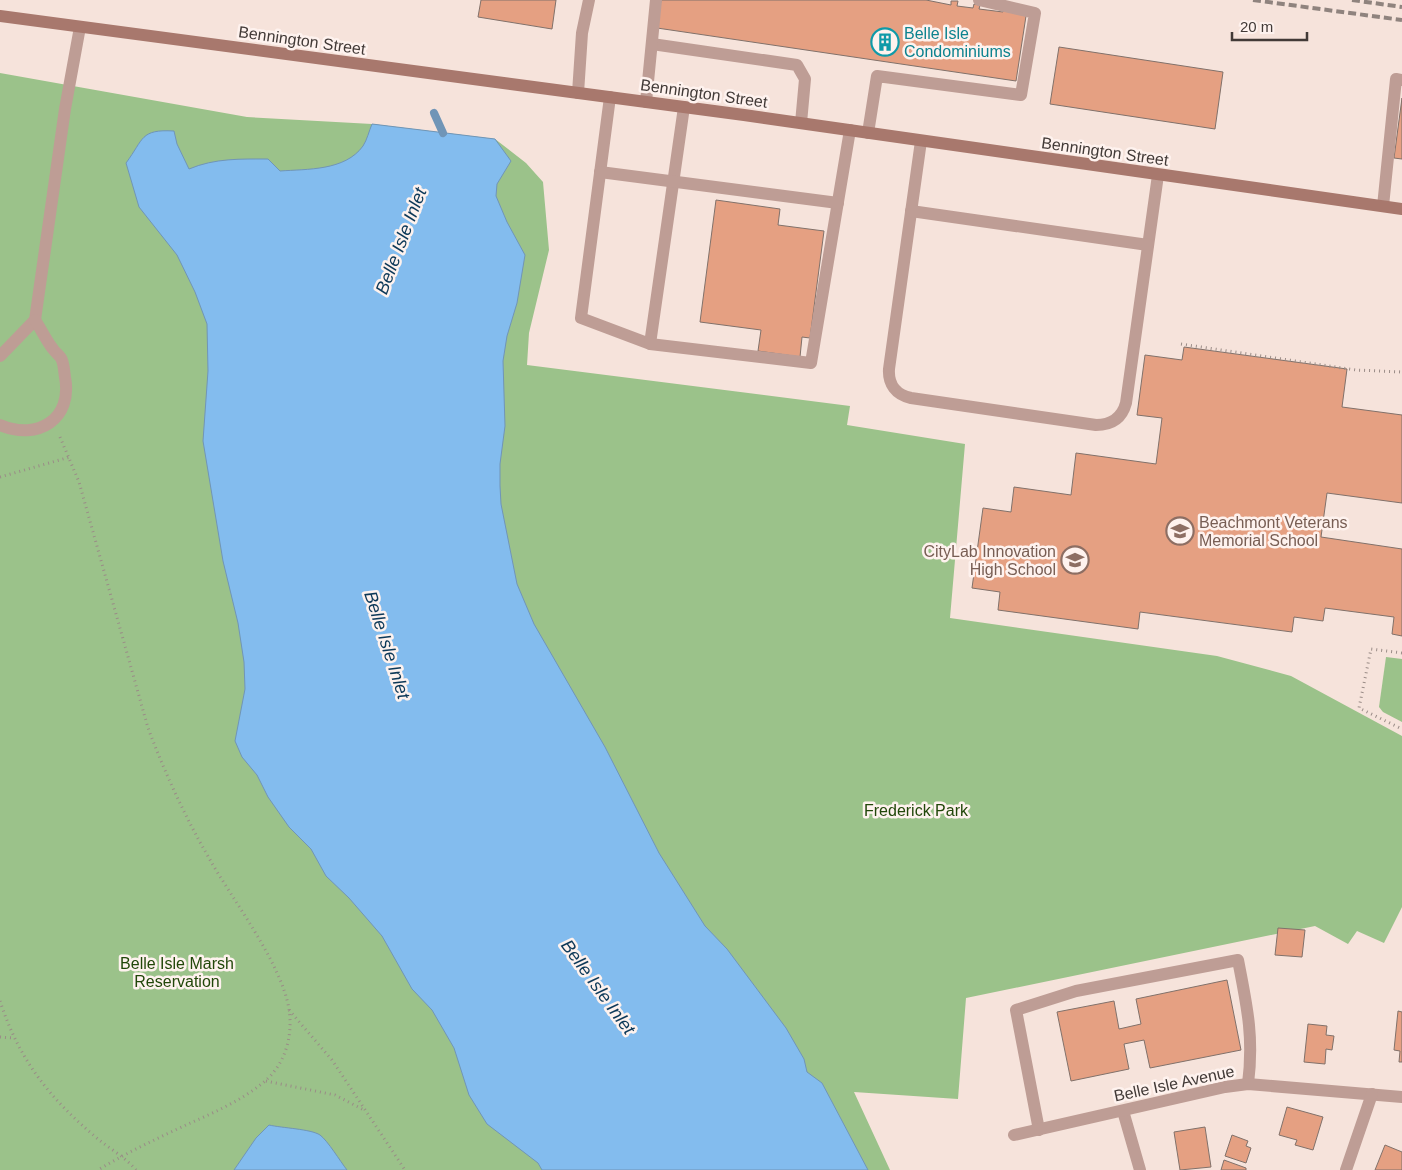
<svg xmlns="http://www.w3.org/2000/svg" width="1402" height="1170" viewBox="0 0 1402 1170" font-family="Helvetica,sans-serif">
<rect width="100%" height="100%" fill="#f6e3db"/>
<g fill="#9bc28a">
<polygon points="0,73 247,117 372,124 495,139 526,163 543,182 549,250 529,333 527,365 850,406 847,425 965,444 950,618 1217,656 1291,676 1402,736 1402,907 1384,943 1357,931 1348,944 1315,926 966,998 958,1099 854,1092 890,1170 0,1170"/>
<polygon points="1386,657 1402,659 1402,722 1383,712 1379,707"/>
</g>
<g fill="#83bcee" stroke="#7095b7">
<path d="M372,124l123,15 16,22 -14,23 -1,12 11,26 18,33 -8,48 -10,33 -4,25 2,65 -5,38v22l1,18 16,80 17,40 71,123 54,106 46,73 22,23 59,79 18,31 3,13 15,11 46,87h-326l-4,-7 -51,-39 -18,-29 -15,-47 -22,-38 -20,-21 -30,-53 -33,-38 -23,-22 -15,-27 -22,-22 -21,-30 -11,-22 -15,-18 -7,-16 10,-52 -1,-27 -6,-39 -15,-62 -20,-120 5,-70 -1,-47 -12,-32 -18,-37 -38,-48 -13,-44c18,-24 14,-34 48,-32l3,13 12,25c26,-11 52,-10 79,-10l12,12c27,-2 65,0 83,-25 4,-6 6,-15 9,-22z"/>
<path d="M269,1125c13,3 42,4 51,10 8,6 20,26 27,35h-113l22,-32z"/>
</g>
<g fill="none" stroke-linecap="round" stroke-linejoin="round">
<polyline stroke="#7095b7" stroke-width="8" points="434,113 443,133"/>
</g>
<g fill="#e5a082" stroke="#81716a">
<polygon points="481,0 556,0 552,29 478,17"/>
<polygon points="661,0 926,0 951,5 951,1 958,1 957,6 973,8 974,4 980,5 979,9 1003,12 1004,8 1026,16 1016,81 657,28"/>
<polygon points="1059,47 1223,72 1215,129 1050,104"/>
<polygon points="1402,98 1402,159 1394,158"/>
<polygon points="716,200 780,209 778,225 824,231 810,338 802,337 800,357 758,351 761,330 700,322"/>
<polygon points="1184,347 1347,369 1342,407 1402,415 1402,503 1327,493 1321,537 1402,549 1402,636 1392,634 1394,617 1325,608 1323,621 1294,617 1292,632 1140,612 1138,629 998,610 1000,592 972,588 983,508 1011,512 1014,487 1071,495 1076,453 1156,464 1162,418 1137,415 1145,355 1182,360"/>
<polygon points="1278,928 1305,930 1302,957 1275,955"/>
<polygon points="1227,980 1241,1050 1150,1068 1144,1040 1124,1044 1129,1069 1071,1081 1057,1012 1114,1001 1119,1029 1141,1024 1136,999"/>
<polygon points="1398,1011 1402,1012 1402,1062 1399,1062 1400,1051 1394,1050"/>
<polygon points="1308,1024 1327,1026 1326,1035 1334,1036 1332,1050 1326,1049 1325,1064 1304,1062"/>
<polygon points="1287,1107 1323,1117 1313,1150 1295,1145 1297,1140 1279,1135"/>
<polygon points="1205,1127 1211,1167 1180,1170 1174,1132"/>
<polygon points="1232,1135 1248,1141 1246,1146 1251,1148 1246,1163 1225,1156"/>
<polygon points="1385,1145 1402,1152 1402,1170 1375,1170"/>
<polygon points="1224,1160 1246,1168 1246,1170 1221,1170"/>
</g>
<g fill="none" stroke-linecap="round" stroke-linejoin="round">
<g stroke="#9a8c87" stroke-width="3" stroke-dasharray="1 4" stroke-linecap="butt">
<polyline points="1181,344 1356,370 1402,372"/>
<path d="M60,437l19,45 69,246c17,45 37,89 61,130 24,43 72,104 80,151 4,26 -3,54 -24,72 -22,19 -52,32 -79,44 -30,14 -60,28 -88,45"/>
<polyline points="0,477 70,457"/>
<polyline points="1402,653 1371,649 1359,708 1402,729"/>
<path d="M0,1001c19,59 50,98 98,138 12,10 27,18 38,31"/>
<polyline points="289,1010 332,1060 405,1170"/>
<polyline points="0,1037 13,1038"/>
<polyline points="266,1081 335,1095 364,1110"/>
</g>
<g stroke="#be9d95" stroke-width="12">
<polyline points="652,44 797,65 805,79 801,123"/>
<polyline points="578,93 582,33 589,0"/>
<polyline points="610,97 581,318 650,344"/>
<polyline points="646,102 656,0"/>
<polyline points="684,107 650,344 811,363 850,130"/>
<polyline points="868,133 877,76 1021,95 1035,13 979,0"/>
<path d="M921,141l-32,228c-1,15 7,26 22,29l185,27c16,0 26,-7 30,-22l32,-228"/>
<polyline points="600,172 838,203"/>
<polyline points="1383,206 1396,79 1402,80"/>
<polyline points="911,211 1148,245"/>
<polyline points="0,356 35,320 65,109 80,27"/>
<path d="M0,425c38,16 73,-6 65,-48 -1,-6 -1,-14 -4,-19 -2,-3 -6,-6 -8,-9 -7,-9 -12,-20 -18,-29"/>
<polyline points="1123,1111 1140,1170"/>
<path d="M1039,1130l-23,-120 60,-19 162,-31c9,46 16,77 10,124"/>
</g>
<g stroke="#be9d95" stroke-width="12">
<polyline points="1014,1135 1225,1087 1248,1084 1402,1097"/>
<polyline points="1346,1170 1372,1094"/>
</g>
<polyline stroke="#a8786d" stroke-width="12" points="0,16 744,115 1402,209"/>
<g stroke="#8f837e" stroke-width="4" stroke-dasharray="8 4" stroke-linecap="butt">
<polyline points="1253,0 1402,20"/>
<polyline points="1352,0 1402,7"/>
</g>
</g>
<defs>
<g id="building-ring" transform="scale(1.4375)"><circle r="9.5" fill="#fef2ee" stroke="#0f9aa8" stroke-width="1.5"/><path d="M-4-6H4V6H1V3H-1V6H-4ZM-2.5-4.3h1.7v1.8h-1.7ZM.8-4.3h1.7v1.8H.8ZM-2.5-1h1.7V.8h-1.7ZM.8-1h1.7V.8H.8Z" fill="#0f9aa8"/></g>
<g id="school-ring" transform="scale(1.4375)"><circle r="9.5" fill="#fef2ee" stroke="#8d6e63" stroke-width="1.5"/><path d="M0-5L7-2L0 1L-7-2ZM-4 1L0 2.5L4 1V4Q0 6-4 4Z" fill="#8d6e63"/></g>
</defs>
<g fill-rule="evenodd">
<use href="#building-ring" x="885" y="42"/>
<use href="#school-ring" x="1180" y="531"/>
<use href="#school-ring" x="1075" y="560"/>
</g>
<g text-anchor="middle" stroke-width="5" stroke-linejoin="round" paint-order="stroke">
<g font-size="16" fill="#0d838f" stroke="#fef2ee" text-anchor="start">
<text x="904" y="39">Belle Isle<tspan x="904" dy="18">Condominiums</tspan></text>
</g>
<g font-size="16" fill="#423a37" stroke="#fef2ee">
<text transform="translate(302 40) rotate(8)" y="6">Bennington Street</text>
<text transform="translate(704 93) rotate(8)" y="6">Bennington Street</text>
<text transform="translate(1105 151) rotate(8)" y="6">Bennington Street</text>
<text transform="translate(1174 1083) rotate(-12)" y="6">Belle Isle Avenue</text>
</g>
<g font-size="16" fill="#785e54" stroke="#fef2ee" text-anchor="start">
<text x="1199" y="528">Beachmont Veterans<tspan x="1199" dy="18">Memorial School</tspan></text>
<text x="1056" y="557" text-anchor="end">CityLab Innovation<tspan x="1056" dy="18">High School</tspan></text>
</g>
<g font-size="16" fill="#214709" stroke="#fef2ee">
<text x="916" y="816">Frederick Park</text>
<text x="177" y="969">Belle Isle Marsh<tspan x="177" dy="18">Reservation</tspan></text>
</g>
<g font-size="18" font-style="italic" fill="#0c3858" stroke="#fef2ee">
<text transform="translate(401 241) rotate(-69)" y="6">Belle Isle Inlet</text>
<text transform="translate(387 645) rotate(72)" y="6">Belle Isle Inlet</text>
<text transform="translate(598 987) rotate(54)" y="6">Belle Isle Inlet</text>
</g>
</g>
<path d="M1232 32v8h75v-8" fill="none" stroke="#423a37" stroke-width="2.5"/>
<text x="1240" y="32" font-size="15" fill="#423a37" stroke="#fef2ee" stroke-width="4" paint-order="stroke">20 m</text>
</svg>
